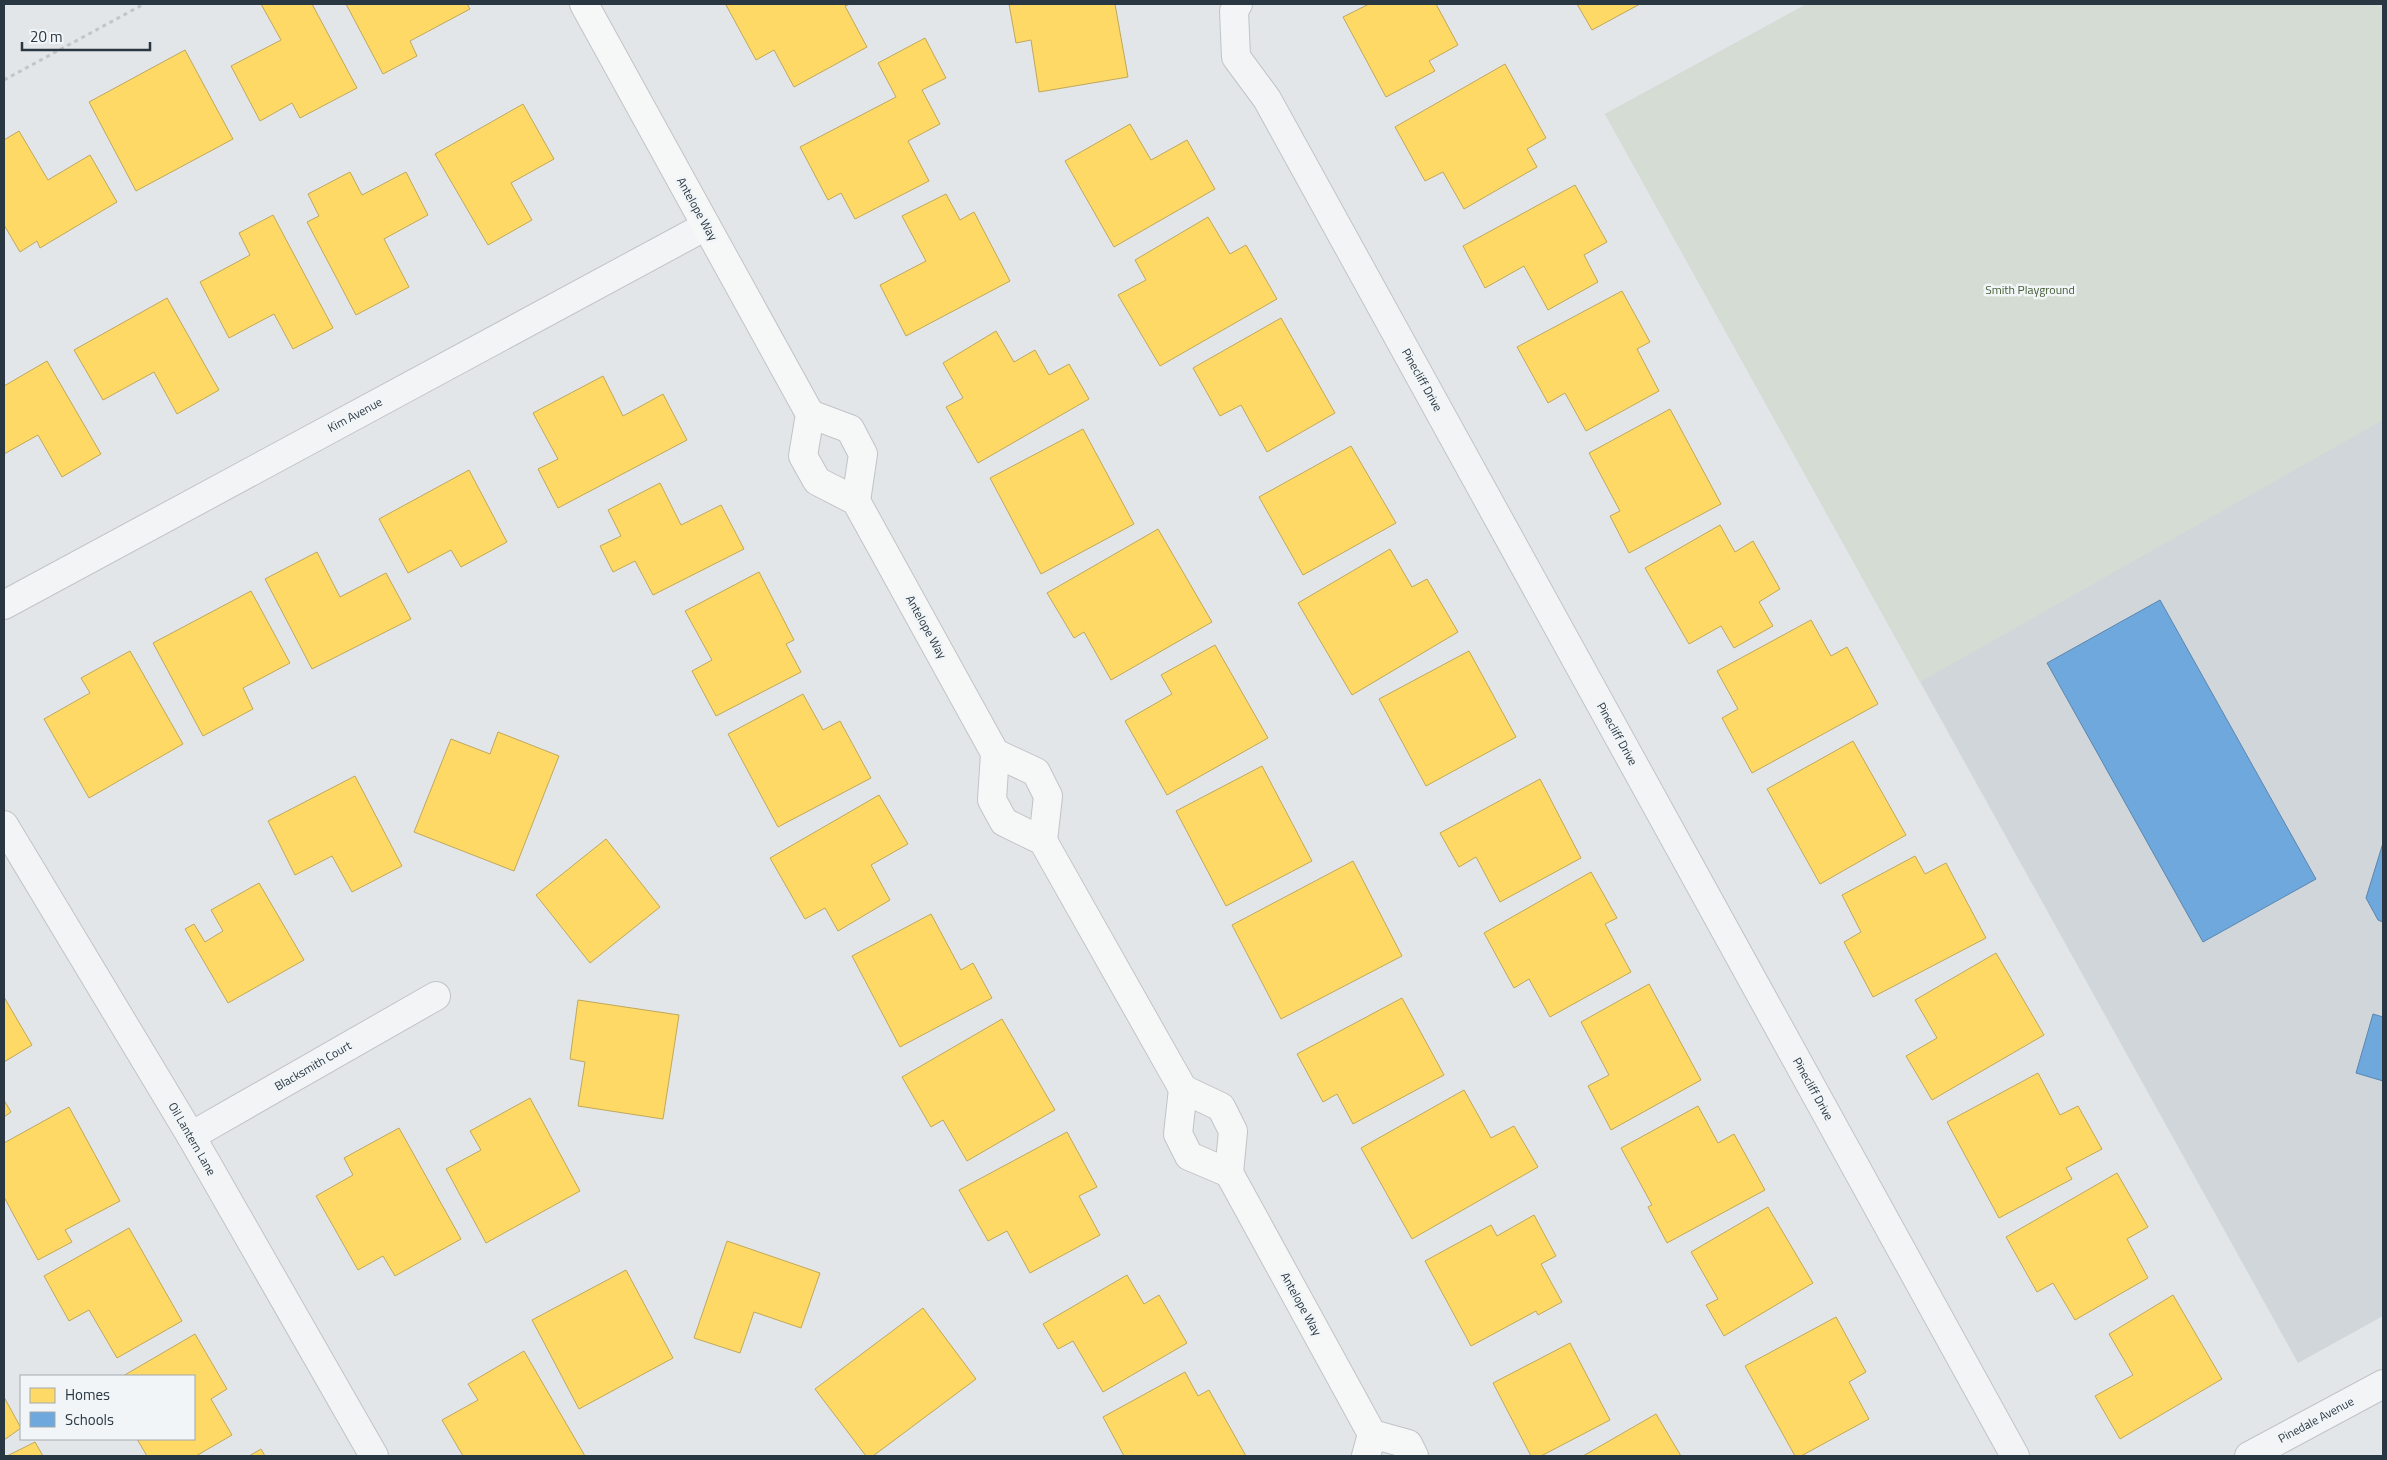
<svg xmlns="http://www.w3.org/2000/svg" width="2387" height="1460" viewBox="0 0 2387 1460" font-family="'Titillium Web',sans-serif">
<rect width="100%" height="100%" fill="#e3e6e8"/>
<polygon fill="#d1d6db" points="1807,4 2383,4 2383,1316 2298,1363 1605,114"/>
<polygon fill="#d5dcd3" points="1807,4 2383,4 2383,420 1920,682 1605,114"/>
<g fill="#ffd966" stroke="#bfa85b">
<polygon points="261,4 312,4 357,88 300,118 292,103 260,121 231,66 281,40"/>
<polygon points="346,4 467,4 470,9 410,41 417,56 383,74"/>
<polygon points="728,4 850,4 845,6 867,47 794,87 774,50 756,60 726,5"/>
<polygon points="1009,4 1115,4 1128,77 1039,92 1031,40 1016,43"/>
<polygon points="1369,4 1436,4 1458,45 1429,61 1435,71 1386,97 1343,17"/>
<polygon points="1577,4 1640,4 1592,30"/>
<polygon points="925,38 946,78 922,90 940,124 908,141 929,181 855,219 841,193 828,200 800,147 896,97 878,63"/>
<polygon points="185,50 233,139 136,191 89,102"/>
<polygon points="1505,64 1546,138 1527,149 1537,167 1464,209 1443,172 1425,181 1395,127"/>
<polygon points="523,104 554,159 511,183 532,220 488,245 435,154"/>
<polygon points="1130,124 1151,160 1187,140 1215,189 1114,247 1065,161"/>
<polygon points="19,131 48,180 90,155 117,202 40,248 37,241 20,252 4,225 4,140"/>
<polygon points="350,172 362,195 406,172 428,215 384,239 409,287 356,315 307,222 319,216 308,194"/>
<polygon points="1575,185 1607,242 1584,255 1598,282 1548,310 1524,266 1485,288 1463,246"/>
<polygon points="946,194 960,220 974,212 1010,281 906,336 880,285 926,261 902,216"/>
<polygon points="273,215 333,328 293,349 274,314 229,338 200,282 250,255 239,233"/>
<polygon points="1208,217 1230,254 1246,245 1277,299 1160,366 1118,295 1146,280 1135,260"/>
<polygon points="1622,291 1650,342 1637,349 1659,391 1586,431 1565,393 1548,403 1517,347"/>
<polygon points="167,298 219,390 177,414 154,372 103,400 74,350"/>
<polygon points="1281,318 1335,413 1267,452 1241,405 1220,416 1193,368"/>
<polygon points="996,331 1014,362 1035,350 1049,375 1069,364 1089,399 978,463 946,407 963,398 943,363"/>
<polygon points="47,361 101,454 62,477 38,435 4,454 4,386"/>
<polygon points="603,376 623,416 663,394 687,440 558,508 538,469 558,459 533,413"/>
<polygon points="1670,409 1721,504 1629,553 1610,516 1620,511 1589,453"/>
<polygon points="1083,429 1134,524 1041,574 990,478"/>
<polygon points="1351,446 1396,523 1303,575 1259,497"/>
<polygon points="469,470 507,542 461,567 451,550 408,573 379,519"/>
<polygon points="660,483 681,525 721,505 744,549 653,595 635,561 613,572 600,546 621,536 608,510"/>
<polygon points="1720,525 1735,552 1753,541 1780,589 1759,602 1773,626 1734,648 1721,626 1689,644 1645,568"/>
<polygon points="1158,529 1212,622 1111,680 1084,632 1074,638 1047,593"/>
<polygon points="1390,549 1412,587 1427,579 1458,632 1352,695 1298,603"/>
<polygon points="317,552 340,597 386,573 411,619 312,669 265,579"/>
<polygon points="759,572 794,640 786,644 801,672 716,716 692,671 712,660 685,611"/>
<polygon points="251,591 290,663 243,688 253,709 203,736 153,643"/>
<polygon points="1811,620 1831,656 1847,647 1878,704 1752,773 1722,718 1738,709 1717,671"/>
<polygon points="1215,645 1268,738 1167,795 1125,721 1172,694 1161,675"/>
<polygon points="130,651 183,744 89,798 44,719 90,693 81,678"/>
<polygon points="1469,651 1516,737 1426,786 1379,699"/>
<polygon points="803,694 823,730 840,721 871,778 778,827 728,734"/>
<polygon points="498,732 559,756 514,871 414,832 451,739 490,754"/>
<polygon points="1853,741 1906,835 1820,884 1767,789"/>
<polygon points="1262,766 1312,861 1226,906 1176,811"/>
<polygon points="355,776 402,866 352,892 332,856 295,875 268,821"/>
<polygon points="1540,779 1581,858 1500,902 1476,857 1459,867 1440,833"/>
<polygon points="879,795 908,844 871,865 890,900 838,931 825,908 805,919 770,858"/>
<polygon points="606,839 660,907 590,963 536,895"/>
<polygon points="1915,856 1925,874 1946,863 1986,938 1873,997 1844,942 1861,932 1842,895"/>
<polygon points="1353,861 1402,956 1281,1019 1232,925"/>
<polygon points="1591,872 1617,918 1605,924 1631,972 1550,1017 1529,979 1514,988 1484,933"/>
<polygon points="259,883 304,960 228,1003 185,929 194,924 205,942 223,931 211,910"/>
<polygon points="931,914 961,970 973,963 992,998 900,1047 852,956"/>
<polygon points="1996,953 2044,1035 1932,1100 1906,1056 1937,1038 1915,1000"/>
<polygon points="1649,984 1701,1080 1611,1130 1588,1086 1609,1075 1581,1022"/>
<polygon points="4,997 32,1045 4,1062"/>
<polygon points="1402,998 1444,1075 1353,1124 1337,1094 1323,1102 1297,1054"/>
<polygon points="578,1000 679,1015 663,1119 578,1106 585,1062 570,1059"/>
<polygon points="1002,1019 1055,1110 967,1161 943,1120 931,1127 902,1077"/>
<polygon points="2038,1073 2060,1115 2078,1106 2102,1149 2066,1168 2072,1179 1999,1218 1947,1122"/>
<polygon points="1464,1090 1491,1138 1514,1126 1538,1167 1412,1239 1361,1148"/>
<polygon points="530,1098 580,1191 486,1243 446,1169 481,1150 470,1131"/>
<polygon points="4,1100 11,1112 4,1117"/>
<polygon points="1698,1106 1718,1143 1734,1134 1765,1190 1667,1243 1648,1207 1652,1205 1621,1148"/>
<polygon points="69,1107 120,1201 65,1230 72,1242 38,1260 4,1197 4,1143"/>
<polygon points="399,1128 461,1239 395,1276 383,1256 358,1270 316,1196 353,1175 344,1158"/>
<polygon points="1067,1132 1097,1187 1079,1196 1100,1235 1030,1273 1007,1231 988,1241 959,1190"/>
<polygon points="2117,1173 2148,1227 2127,1239 2148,1278 2075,1320 2053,1283 2037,1292 2006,1237"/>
<polygon points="1768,1207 1813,1283 1724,1336 1706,1305 1718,1299 1691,1252"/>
<polygon points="1534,1215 1556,1256 1541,1264 1562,1302 1538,1315 1536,1311 1471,1346 1425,1261 1491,1225 1497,1236"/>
<polygon points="129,1228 182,1321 117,1358 89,1310 69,1321 44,1276"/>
<polygon points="727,1241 820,1273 801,1328 754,1312 740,1353 694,1338"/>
<polygon points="626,1270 673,1358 579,1409 532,1320"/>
<polygon points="1127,1275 1144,1304 1159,1295 1187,1343 1103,1392 1073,1341 1058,1349 1043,1324"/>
<polygon points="2173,1295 2222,1379 2120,1439 2095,1396 2133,1375 2109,1334"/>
<polygon points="923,1308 976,1379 873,1456 866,1456 815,1389"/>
<polygon points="1836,1317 1866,1372 1849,1382 1869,1419 1801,1456 1795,1456 1745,1366"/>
<polygon points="195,1334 227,1389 211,1399 232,1435 196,1456 147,1456 137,1439 194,1439 194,1376 123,1376"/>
<polygon points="1570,1343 1610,1420 1541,1456 1531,1456 1493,1383"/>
<polygon points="524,1351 585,1456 463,1456 442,1420 478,1400 468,1384"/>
<polygon points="1185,1372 1198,1396 1209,1390 1246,1456 1124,1456 1103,1417"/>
<polygon points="4,1397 21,1428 4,1440"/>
<polygon points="1656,1414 1681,1456 1583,1456"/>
<polygon points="35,1442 43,1456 7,1456"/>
<polygon points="261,1449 265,1456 249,1456"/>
</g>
<g fill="#6fa8dc" stroke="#5a86ae">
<polygon points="2160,600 2316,879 2203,942 2047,663"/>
<polygon points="2383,843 2383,922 2378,920 2366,898"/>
<polygon points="2373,1014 2383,1017 2383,1081 2356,1073"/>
</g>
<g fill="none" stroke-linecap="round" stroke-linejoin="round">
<g stroke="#c1c4c6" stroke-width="30">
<g id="street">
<polyline points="1238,4 1234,11 1236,57 1267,99 2015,1456"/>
<polyline points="4,605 706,226"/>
<polyline points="4,825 191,1136 374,1456"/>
<polyline points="191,1136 436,996"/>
<polyline points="2249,1456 2383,1384"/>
</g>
</g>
<g stroke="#c1c4c6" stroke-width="30">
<g id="secondary">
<polyline points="584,4 810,414 803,456 817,481 856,501 995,753 992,800 1004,822 1043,841 1183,1089 1221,1107 1233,1131 1229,1173 1372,1434 1366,1456"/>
<polyline points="810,414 850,429 863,454 856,501"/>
<polyline points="995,753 1036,772 1048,796 1043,841"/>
<polyline points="1183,1089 1178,1134 1189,1156 1229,1173"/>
<polyline points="1372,1434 1408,1444 1414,1456"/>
</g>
</g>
<polyline stroke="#c2c6c8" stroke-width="3" stroke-dasharray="4 4" stroke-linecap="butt" points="4,80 144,4"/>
<use href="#street" stroke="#f2f4f5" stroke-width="28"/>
<use href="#secondary" stroke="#f6f7f7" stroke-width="28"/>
</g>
<g text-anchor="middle" stroke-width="5" stroke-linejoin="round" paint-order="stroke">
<g font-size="12" fill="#293742" stroke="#f1f5f7">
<text transform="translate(697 209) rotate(61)" y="4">Antelope Way</text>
<text transform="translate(1422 380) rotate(61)" y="4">Pinecliff Drive</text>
<text transform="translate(355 415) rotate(-28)" y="4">Kim Avenue</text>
<text transform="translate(926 627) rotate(61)" y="4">Antelope Way</text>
<text transform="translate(1617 734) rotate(61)" y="4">Pinecliff Drive</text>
<text transform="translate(313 1066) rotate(-30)" y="4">Blacksmith Court</text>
<text transform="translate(1813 1089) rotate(61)" y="4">Pinecliff Drive</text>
<text transform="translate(192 1139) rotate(60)" y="4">Oil Lantern Lane</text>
<text transform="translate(1301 1304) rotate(61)" y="4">Antelope Way</text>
<text transform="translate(2316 1420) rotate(-28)" y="4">Pinedale Avenue</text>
</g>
<g font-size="12" fill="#465e36" stroke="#f1f5f7">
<text x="2030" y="294">Smith Playground</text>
</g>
</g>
<rect width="2387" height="1460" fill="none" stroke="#293742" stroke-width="10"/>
<rect x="20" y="1375" width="175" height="65" fill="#f1f5f7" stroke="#a1a9af"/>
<rect x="30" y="1388" width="25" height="15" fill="#ffd966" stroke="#a1a9af"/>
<text x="65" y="1400" font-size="15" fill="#293742">Homes</text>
<rect x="30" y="1412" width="25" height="15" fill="#6fa8dc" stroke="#a1a9af"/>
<text x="65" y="1425" font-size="15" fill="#293742">Schools</text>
<path d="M22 42v8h128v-8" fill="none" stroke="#293742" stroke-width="2.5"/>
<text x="30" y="42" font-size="15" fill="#293742" stroke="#f1f5f7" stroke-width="4" paint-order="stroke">20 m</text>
</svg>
